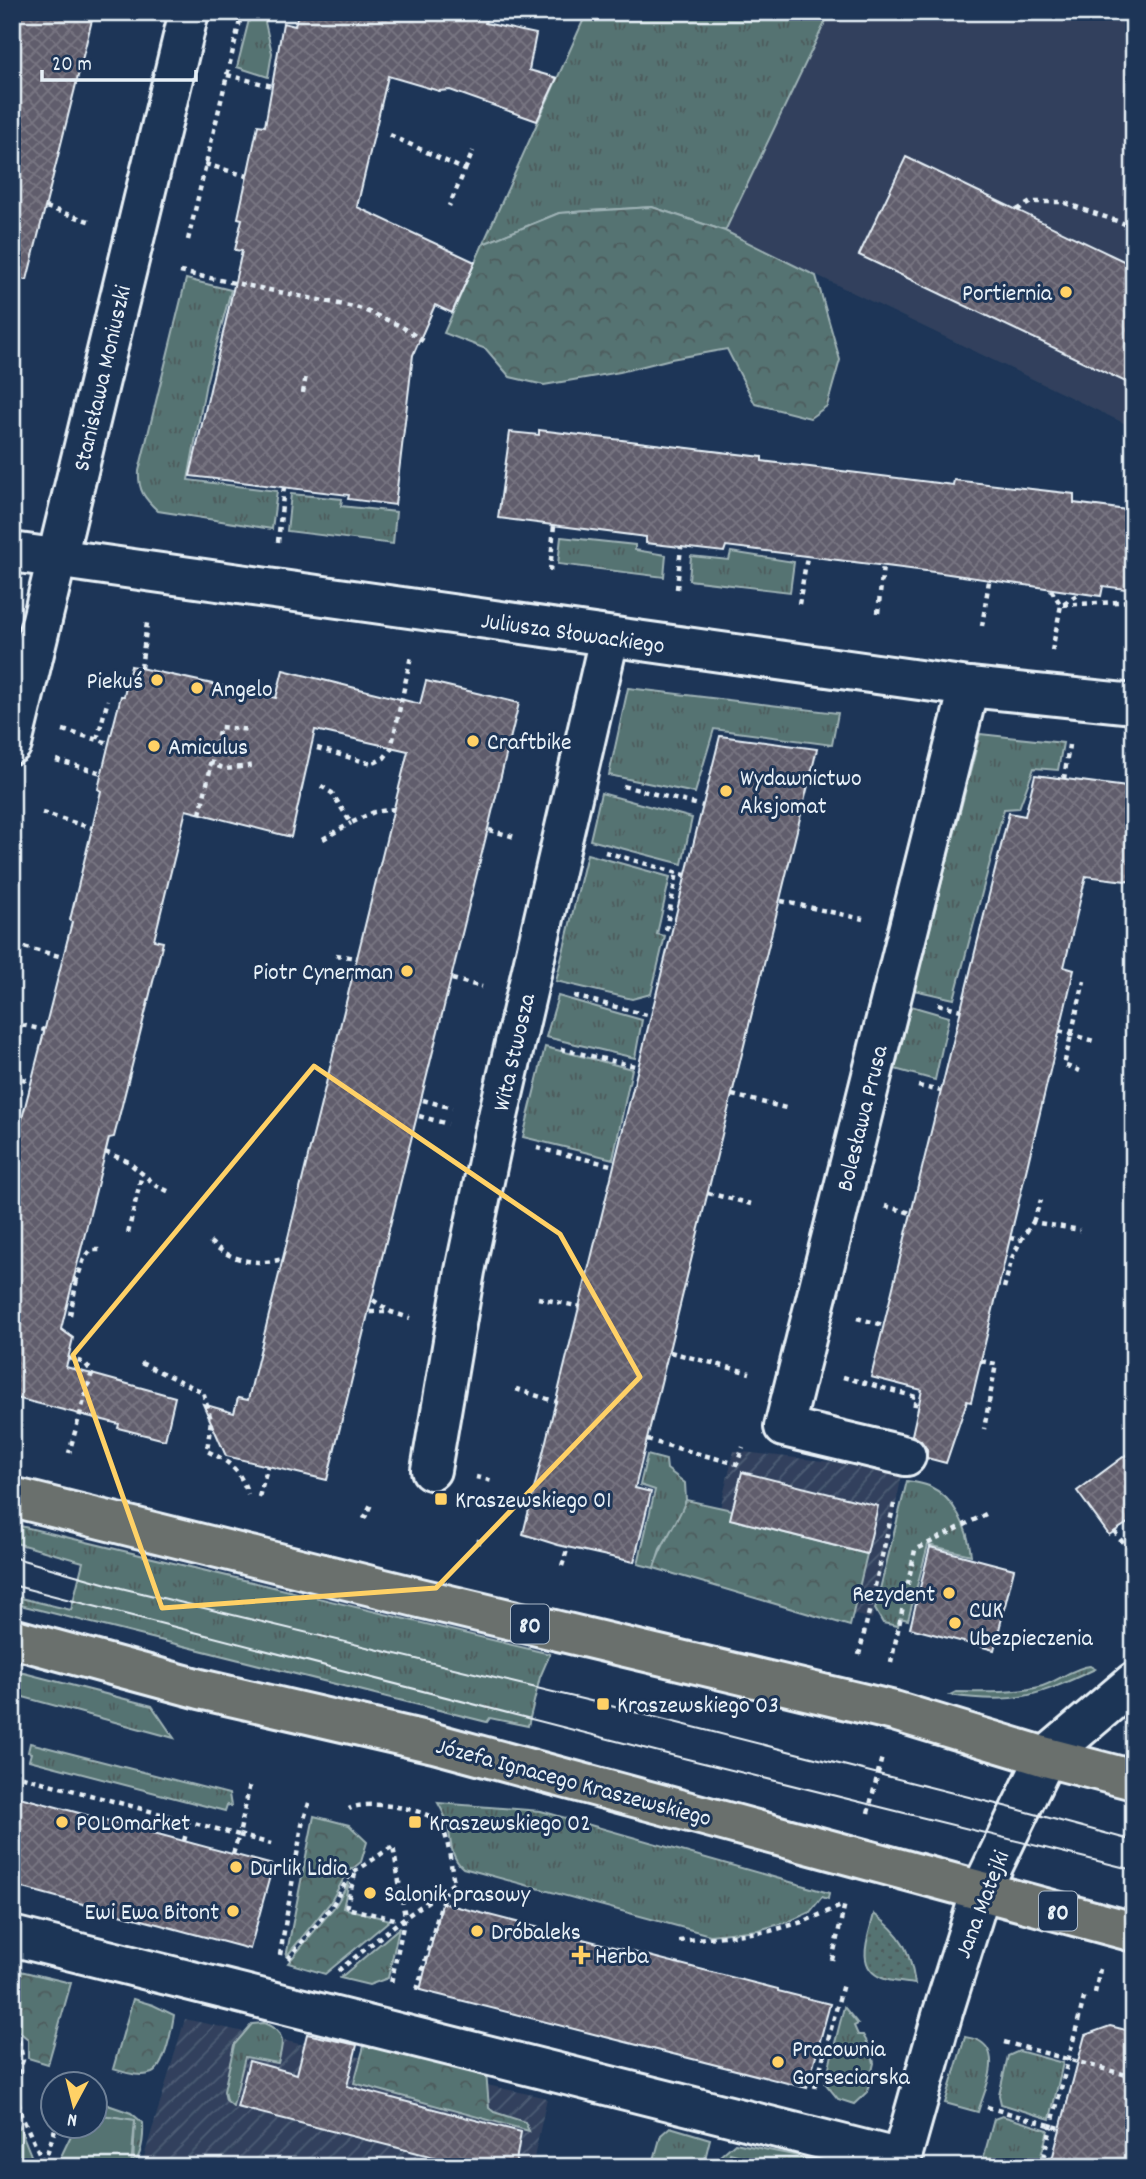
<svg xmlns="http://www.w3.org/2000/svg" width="1146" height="2179" viewBox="0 0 1146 2179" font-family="Dekko,sans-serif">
<defs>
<pattern id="industrial-furrows" width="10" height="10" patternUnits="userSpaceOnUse" patternTransform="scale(1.75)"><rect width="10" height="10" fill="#31415d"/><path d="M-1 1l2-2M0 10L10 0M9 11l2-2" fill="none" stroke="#4f5d75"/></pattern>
<pattern id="grass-tufts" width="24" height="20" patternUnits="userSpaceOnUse" patternTransform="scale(1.75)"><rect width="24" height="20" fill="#557372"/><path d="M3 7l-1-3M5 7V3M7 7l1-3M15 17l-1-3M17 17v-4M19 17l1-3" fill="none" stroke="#4d5b5c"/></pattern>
<pattern id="forest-crowns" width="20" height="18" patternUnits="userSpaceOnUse" patternTransform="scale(1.75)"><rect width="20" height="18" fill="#557372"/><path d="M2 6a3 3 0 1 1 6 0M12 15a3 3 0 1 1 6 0" fill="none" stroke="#4d5b5c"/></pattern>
<pattern id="garden-dots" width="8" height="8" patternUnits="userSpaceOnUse" patternTransform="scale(1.75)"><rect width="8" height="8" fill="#557372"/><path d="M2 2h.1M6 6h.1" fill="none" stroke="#4d5b5c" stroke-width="1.8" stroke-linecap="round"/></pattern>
<pattern id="building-cross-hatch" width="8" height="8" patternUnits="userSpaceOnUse" patternTransform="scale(1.75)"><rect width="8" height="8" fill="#615d6c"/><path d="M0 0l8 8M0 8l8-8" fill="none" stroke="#787582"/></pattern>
</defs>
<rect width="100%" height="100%" fill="#1d3557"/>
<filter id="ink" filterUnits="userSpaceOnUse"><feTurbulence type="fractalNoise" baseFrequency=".0143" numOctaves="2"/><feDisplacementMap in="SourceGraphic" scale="14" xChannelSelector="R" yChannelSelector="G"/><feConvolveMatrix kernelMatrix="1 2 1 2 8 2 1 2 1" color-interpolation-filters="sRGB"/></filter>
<g filter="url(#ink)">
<polygon fill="#31415d" points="830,12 1134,12 1134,428 725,231"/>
<g fill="url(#industrial-furrows)">
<polygon points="734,1451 903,1470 872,1619 703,1578"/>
<polygon points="185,2019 547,2098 532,2167 141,2167"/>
</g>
<g fill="url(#grass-tufts)" stroke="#9eb2b5" stroke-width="2">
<polygon points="251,12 268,12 265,22 272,53 268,77 237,67"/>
<polygon points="587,12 830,12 725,231 652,207 559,213 483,244"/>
<path d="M186,279l45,11 -25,93 -18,97 89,11 -5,38 -114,-18c-14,-13 -20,-21 -19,-40z"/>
<polygon points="291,494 342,499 341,506 396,512 393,544 287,531"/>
<polygon points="561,537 635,545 635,550 666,555 664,577 558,564"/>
<polygon points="731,552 794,562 790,592 689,580 691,556 729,560"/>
<polygon points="628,688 838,713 832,745 714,729 695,793 609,775"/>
<polygon points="980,734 1063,743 1058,770 1034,768 1019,808 1004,809 954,999 914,990"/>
<polygon points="601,793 692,818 682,864 590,840"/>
<polygon points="587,854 670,877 657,934 665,936 651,994 632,999 556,981"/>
<polygon points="558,996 642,1020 635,1058 546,1037"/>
<polygon points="911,1006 949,1017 935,1080 895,1069"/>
<polygon points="545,1047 632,1069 613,1159 523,1137"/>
<polygon points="647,1455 666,1460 667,1469 685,1483 686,1500 677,1523 660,1549 654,1568 638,1564 655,1490 640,1485"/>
<path d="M907,1481c7,1 15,2 22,5 26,12 39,42 42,69l-43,-10 -20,75 -8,-2 -2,8 -15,-3 -8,-14z"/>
<polygon points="12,1524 550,1654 540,1677 528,1726 490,1718 487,1722 12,1603 12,1596 71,1610 83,1562 12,1542"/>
<path d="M1090,1666l5,3c-57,27 -81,36 -145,26l6,-3c28,0 56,2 83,-5 18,-5 33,-19 51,-21z"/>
<polygon points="12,1670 152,1706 174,1738 12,1694"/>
<polygon points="30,1743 229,1794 231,1806 227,1805 225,1811 29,1760 31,1753 28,1752"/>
<path d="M438,1803l103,8 288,82 -1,6 -6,-2 -12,15 -22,10 -30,8 -48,5 -247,-67c-15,-13 -11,-31 -17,-49 -2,-5 -5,-11 -8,-16z"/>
<polygon points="399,1928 388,1978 369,1985 340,1978"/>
<polygon points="844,2007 858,2024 854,2026 858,2035 863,2035 871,2049 874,2063 867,2092 854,2104 838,2099 825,2083"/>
<path d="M264,2023c22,9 20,19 14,40l-33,-6 -12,49 -7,-6 -2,-9 10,-46 18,-21z"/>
<path d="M965,2037c5,1 12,2 16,5 22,14 2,52 -3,70l-33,-9z"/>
<polygon points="1019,2051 1063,2063 1050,2119 1001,2104 999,2095 1008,2056"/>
<path d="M102,2103l29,10 12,10c1,16 -1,30 -10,44l2,-47 -40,-6v-10z"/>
<polygon points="12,2108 32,2158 28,2167 12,2167"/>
<polygon points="1002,2116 1048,2130 1038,2167 981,2167 994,2119"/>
<polygon points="670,2127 710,2139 703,2167 652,2167 661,2135"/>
<polygon points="735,2143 837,2164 843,2167 782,2167 730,2153 727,2167 717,2167 720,2156"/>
</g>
<g fill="url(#forest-crowns)" stroke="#9eb2b5" stroke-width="2">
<polygon points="652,207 725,231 816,276 840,360 827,406 810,418 755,404 727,349 671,359 620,372 544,385 510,377 486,349 444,333 483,244 559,213"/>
<path d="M686,1500l46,10 -1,9 136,35 -17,72 -196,-58c7,-25 23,-44 32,-68z"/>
<polygon points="314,1816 349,1825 367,1842 361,1862 347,1873 330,1903 286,1957"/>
<polygon points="349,1882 343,1908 390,1920 325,1974 288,1963 336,1905"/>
<polygon points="12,1969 71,1983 48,2064 28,2058 28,2039 12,2026"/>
<path d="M133,1999l20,6 21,10c-2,13 -9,52 -22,58 -12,5 -28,-1 -39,-4z"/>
<polygon points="366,2039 486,2071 489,2108 494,2112 525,2122 529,2131 354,2083"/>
</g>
<polygon fill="#557372" stroke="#9eb2b5" stroke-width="2" points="95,2114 135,2120 131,2167 56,2167 75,2127 94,2126"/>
<path fill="url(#garden-dots)" stroke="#9eb2b5" stroke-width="2" d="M874,1914c28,20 36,36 41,70 -11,-2 -24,-2 -33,-6 -28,-11 -13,-43 -8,-64z"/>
<g fill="url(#building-cross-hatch)" stroke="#e8f1f8" stroke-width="2">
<polygon points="12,12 94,12 27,280 12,278"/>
<polygon points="298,12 488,12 485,23 536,34 529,70 557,78 537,121 450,90 439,91 388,76 357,207 475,262 452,313 435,305 413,355 395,505 348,499 349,495 190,476 242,251 235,250 242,219 238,218 258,125 265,126 283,23 295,26"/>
<polygon points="906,157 1134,266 1134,386 859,255"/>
<polygon points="539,430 762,457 762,461 953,485 954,480 1074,494 1074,503 1134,511 1134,590 1103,586 1101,596 942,573 726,546 724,552 646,543 646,537 498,518 510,432 539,435"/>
<polygon points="131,666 276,698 283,670 420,704 426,681 519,703 327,1480 226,1456 203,1404 234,1413 238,1398 248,1400 408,751 315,730 291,837 186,810 154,940 163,942 114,1137 109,1138 61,1329 73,1338 66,1367 175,1397 165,1440 118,1428 119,1424 12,1397 12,1158 72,922 70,920 101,791 98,789 109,743 121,696 124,696"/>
<polygon points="720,736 817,749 635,1488 651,1492 634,1562 558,1545 523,1534"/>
<polygon points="1035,775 1134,788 1134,882 1086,876 1064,967 1074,970 971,1402 967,1401 946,1463 927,1458 927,1449 921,1441 912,1435 922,1390 871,1377 1009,813 1025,816"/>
<polygon points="1134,1449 1134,1519 1109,1535 1077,1491"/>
<polygon points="742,1472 878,1506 867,1554 730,1519"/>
<polygon points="930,1547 1014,1569 994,1650 910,1628"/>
<polygon points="12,1795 273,1865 250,1949 12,1885"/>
<polygon points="442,1903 778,1989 778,1991 830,2004 807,2088 420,1990"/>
<polygon points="1110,2026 1134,2032 1134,2167 1050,2167 1085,2035"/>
<polygon points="307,2034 357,2045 347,2086 521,2132 515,2167 473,2167 237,2107 249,2061 297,2074"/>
</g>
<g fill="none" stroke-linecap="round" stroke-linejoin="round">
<g stroke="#e8f1f8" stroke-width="44">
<g id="street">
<polyline points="12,552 969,687 1134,704"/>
<polyline points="12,744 189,12"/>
<polyline points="906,1456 784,1427 969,687"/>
<polyline points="431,1470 465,1271 493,1138 609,638"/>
<polyline points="12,1936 901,2159"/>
<polyline points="899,2167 943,2012 981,1891 1020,1810 1046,1757 1134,1682"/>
</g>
</g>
<g stroke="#e8f1f8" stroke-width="44">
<g id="primary">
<polyline points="12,1497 420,1598 894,1711 1046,1757 1134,1780"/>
<polyline points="12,1638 200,1689 434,1743 1134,1932"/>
</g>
</g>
<g stroke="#e8f1f8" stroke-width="4.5" stroke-dasharray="5 5" stroke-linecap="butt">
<polyline points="227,75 272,86"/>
<polyline points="390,135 465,170 449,206"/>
<polyline points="205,164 247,176"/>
<polyline points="465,170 473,151"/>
<polyline points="46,207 91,222"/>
<polyline points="1017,210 1031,202 1062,202 1134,227"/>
<polyline points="188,240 242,12"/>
<polyline points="180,272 359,308 401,326 427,344"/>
<polyline points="303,393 306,375"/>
<polyline points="278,542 284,487"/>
<polyline points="550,571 554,525"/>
<polyline points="677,589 681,546"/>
<polyline points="1051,590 1061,605 1134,601"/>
<polyline points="799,604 807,557"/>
<polyline points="878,613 883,566"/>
<polyline points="982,626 989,581"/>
<polyline points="1052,651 1061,605 1080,593"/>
<polyline points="141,668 147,623"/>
<polyline points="63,730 109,743"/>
<polyline points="97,739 108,700"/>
<polyline points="317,748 372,764 384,758 391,749 411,656"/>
<polyline points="56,760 102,773"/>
<polyline points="208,763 226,769 256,765"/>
<polyline points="1064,779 1069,745"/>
<polyline points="321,786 332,793 351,823 374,812 394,809"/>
<polyline points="623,786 703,806"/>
<polyline points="42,813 92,828"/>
<polyline points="200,814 220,727 250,730"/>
<polyline points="489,830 515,837"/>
<polyline points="323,839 351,823"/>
<polyline points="605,852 685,875"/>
<polyline points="781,901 863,919"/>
<polyline points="666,930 677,872"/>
<polyline points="15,945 63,957"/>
<polyline points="336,955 357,958"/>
<polyline points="452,979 482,987"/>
<polyline points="574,996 651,1016"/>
<polyline points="938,1004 961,1010"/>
<polyline points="12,1023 45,1030"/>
<polyline points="1059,1031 1097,1042"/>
<polyline points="561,1049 639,1067"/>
<polyline points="1080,1071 1064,1065 1084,981"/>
<polyline points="12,1077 32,1081"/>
<polyline points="918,1086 941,1091"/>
<polyline points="732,1095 786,1108"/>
<polyline points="423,1100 452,1108"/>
<polyline points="419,1116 448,1124"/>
<polyline points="12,1123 21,1125"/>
<polyline points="537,1148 615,1166"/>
<polyline points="105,1152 127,1161 157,1186 170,1192"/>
<polyline points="708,1193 751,1204"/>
<polyline points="885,1206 911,1213"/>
<polyline points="1033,1222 1041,1200"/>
<polyline points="128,1233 142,1174"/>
<polyline points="1010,1238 1021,1240 1033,1222 1080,1230"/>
<path d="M210,1242c22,19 45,24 73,17"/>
<polyline points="73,1280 77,1279 84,1259 91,1250 103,1250"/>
<polyline points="1004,1288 1012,1258 1021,1240"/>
<polyline points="538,1298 581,1307"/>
<polyline points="373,1300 391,1312 410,1318"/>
<polyline points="370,1312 391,1312"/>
<polyline points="70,1315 77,1279"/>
<polyline points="857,1318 883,1325"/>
<polyline points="670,1352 750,1373"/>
<polyline points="68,1358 85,1363 92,1372 69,1453"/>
<polyline points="981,1361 996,1364 984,1429"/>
<path d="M141,1363l62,29 8,28 -4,31c23,11 32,18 41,43"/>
<polyline points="843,1377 916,1397 914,1410"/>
<polyline points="516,1389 557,1402"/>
<polyline points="647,1440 737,1464 743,1447"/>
<polyline points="476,1477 493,1481"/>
<polyline points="259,1497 268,1465"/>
<polyline points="364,1519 372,1502"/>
<polyline points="1114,1531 1134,1557"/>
<polyline points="478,1544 480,1536"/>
<polyline points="562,1566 567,1550"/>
<polyline points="859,1655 895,1500"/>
<polyline points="891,1663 915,1550 988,1513"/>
<polyline points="12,1755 20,1724"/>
<polyline points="12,1774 239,1835 250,1784"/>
<polyline points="868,1813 882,1757"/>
<polyline points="184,1841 189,1822"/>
<polyline points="233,1854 239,1835 271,1844"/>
<polyline points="355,1874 346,1908 399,1920"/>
<polyline points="679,1941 770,1931 802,1922 844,1905"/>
<polyline points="280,1955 302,1825 310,1800"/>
<polyline points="288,1959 332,1906 350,1875 393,1846 405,1917 391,1983"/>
<polyline points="832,1960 845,1903"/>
<path d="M338,1971l62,-50 54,-38c-3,-15 -5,-45 -13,-58 -11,-17 -76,-26 -92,-16"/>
<polyline points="417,1990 445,1891"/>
<polyline points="1095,1993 1100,1969"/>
<polyline points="12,2034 18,2037 23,2060 15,2082 12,2084"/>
<polyline points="1004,2042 1134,2077"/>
<polyline points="15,2082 21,2115 44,2163 43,2167"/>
<polyline points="815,2088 843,1984"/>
<polyline points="987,2107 1060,2128"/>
<polyline points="44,2163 56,2126"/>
<polyline points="1041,2167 1085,1994"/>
</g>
<use href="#street" stroke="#1d3557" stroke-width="38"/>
<use href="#primary" stroke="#6b706d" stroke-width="38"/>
<g stroke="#e8f1f8" stroke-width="2">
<polyline points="12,1557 121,1588 603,1704 1020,1810 1134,1841"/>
<polyline points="12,1585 659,1752 1134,1870"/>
</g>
</g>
</g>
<path fill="none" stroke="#ffd166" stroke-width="5" stroke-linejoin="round" d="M314,1066l246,168 80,143 -204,211 -274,20 -89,-253z"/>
<g fill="#ffd166" stroke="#1d3557" stroke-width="2.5">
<circle cx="1066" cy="292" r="7"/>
<circle cx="157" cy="680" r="7"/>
<circle cx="197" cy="688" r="7"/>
<circle cx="473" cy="741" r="7"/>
<circle cx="154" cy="746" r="7"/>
<circle cx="726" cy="791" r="7"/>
<circle cx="407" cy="971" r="7"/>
<rect x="434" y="1492" width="14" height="14" rx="3.5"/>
<circle cx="949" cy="1593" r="7"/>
<circle cx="955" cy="1623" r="7"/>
<rect x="596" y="1697" width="14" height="14" rx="3.5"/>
<circle cx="62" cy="1822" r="7"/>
<rect x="408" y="1815" width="14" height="14" rx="3.5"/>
<circle cx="236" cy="1867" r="7"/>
<circle cx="370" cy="1893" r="7"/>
<circle cx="233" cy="1911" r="7"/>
<circle cx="477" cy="1931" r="7"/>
<path d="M577.5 1944.5h7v7h7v7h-7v7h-7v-7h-7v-7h7z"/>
<circle cx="778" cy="2062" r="7"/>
</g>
<g text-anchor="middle" stroke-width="6" stroke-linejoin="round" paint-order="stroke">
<g fill="#1d3557" stroke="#abb9c8" stroke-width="2">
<rect x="511" y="1604.5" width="38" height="39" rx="5"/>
<rect x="1039" y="1891.5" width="38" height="39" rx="5"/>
</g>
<g font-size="23" font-weight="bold" fill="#e8f1f8">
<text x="530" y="1632">80</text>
<text x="1058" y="1919">80</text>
</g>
<g font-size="24" fill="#e8f1f8" stroke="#1d3557" text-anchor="start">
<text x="1052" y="300" text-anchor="end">Portiernia</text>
<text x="143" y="688" text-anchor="end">Piekuś</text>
<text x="211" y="696">Angelo</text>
<text x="487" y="749">Craftbike</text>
<text x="168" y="754">Amiculus</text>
<text x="740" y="785">Wydawnictwo<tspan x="740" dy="28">Aksjomat</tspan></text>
<text x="393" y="979" text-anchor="end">Piotr Cynerman</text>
<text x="455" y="1507">Kraszewskiego 01</text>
<text x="935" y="1601" text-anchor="end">Rezydent</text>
<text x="969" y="1617">CUK<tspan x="969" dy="28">Ubezpieczenia</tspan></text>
<text x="617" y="1712">Kraszewskiego 03</text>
<text x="76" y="1830">POLOmarket</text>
<text x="429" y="1830">Kraszewskiego 02</text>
<text x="250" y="1875">Durlik Lidia</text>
<text x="384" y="1901">Salonik prasowy</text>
<text x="219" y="1919" text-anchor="end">Ewi Ewa Bitont</text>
<text x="491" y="1939">Dróbaleks</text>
<text x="595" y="1963">Herba</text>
<text x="792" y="2056">Pracownia<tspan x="792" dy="28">Gorseciarska</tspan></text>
</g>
<g font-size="24" fill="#e8f1f8" stroke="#1d3557">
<text transform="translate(101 378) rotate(-77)" y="8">Stanisława Moniuszki</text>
<text transform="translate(573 632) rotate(8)" y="8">Juliusza Słowackiego</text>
<text transform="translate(513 1052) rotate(-77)" y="8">Wita Stwosza</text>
<text transform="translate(861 1118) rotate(-76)" y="8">Bolesława Prusa</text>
<text transform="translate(574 1781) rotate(15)" y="8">Józefa Ignacego Kraszewskiego</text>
<text transform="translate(981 1904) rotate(-69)" y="8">Jana Matejki</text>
</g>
</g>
<rect width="1146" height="2179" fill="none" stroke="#1d3557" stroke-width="42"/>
<rect x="21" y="21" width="1104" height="2137" fill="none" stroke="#e8f1f8" stroke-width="2.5" filter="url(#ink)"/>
<g transform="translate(74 2105) rotate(187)"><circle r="33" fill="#1d3557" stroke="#6e8097" stroke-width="2"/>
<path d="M0-5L12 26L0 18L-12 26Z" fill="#ffd166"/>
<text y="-10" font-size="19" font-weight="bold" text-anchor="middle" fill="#e8f1f8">N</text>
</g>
<path d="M42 70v10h154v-10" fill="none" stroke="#e8f1f8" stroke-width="3.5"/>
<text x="52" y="70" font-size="21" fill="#e8f1f8" stroke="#1d3557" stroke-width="5" paint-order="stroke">20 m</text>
</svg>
